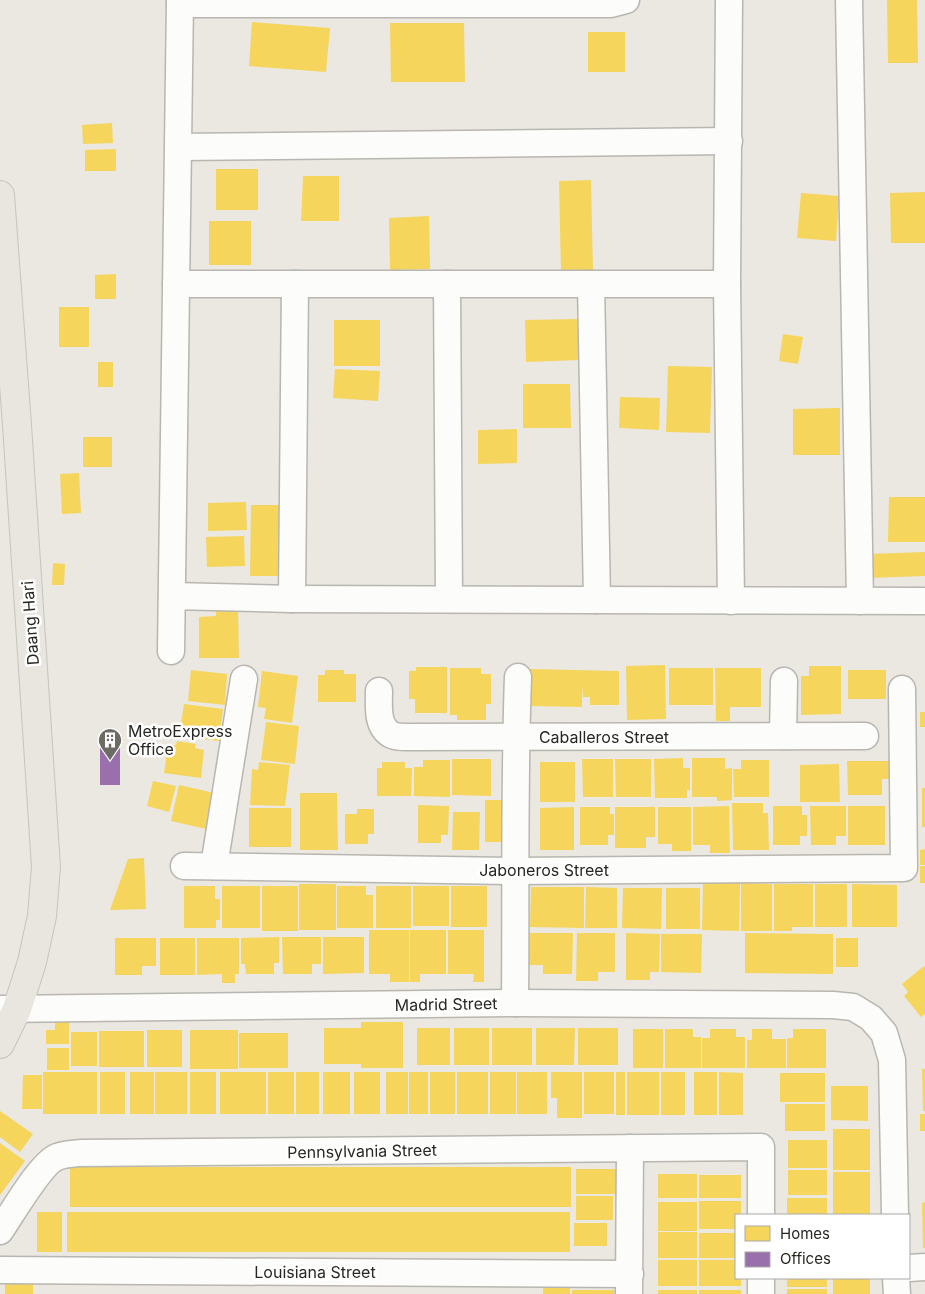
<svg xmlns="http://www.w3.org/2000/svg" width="925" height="1294" viewBox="0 0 925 1294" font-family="Inter,sans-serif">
<rect width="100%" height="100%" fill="#eae8e0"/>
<g fill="#f6d55c">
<polygon points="887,0 917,0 918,63 888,63"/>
<polygon points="252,22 330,28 326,72 249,66"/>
<polygon points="390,23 464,23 465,82 391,82"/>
<rect x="588" y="32" width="37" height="40"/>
<polygon points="112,123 113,143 83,144 82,125"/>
<polygon points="116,149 116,171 85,171 85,150"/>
<rect x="216" y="169" width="42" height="41"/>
<polygon points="303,176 339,176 339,221 301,221"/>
<polygon points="591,180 593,271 561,271 559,181"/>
<polygon points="925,192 925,243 891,243 890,193"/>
<polygon points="801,193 839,196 836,241 797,238"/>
<polygon points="429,216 430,269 390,270 389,218"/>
<rect x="209" y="221" width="42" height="44"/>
<polygon points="116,274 116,299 95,299 95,275"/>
<rect x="59" y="307" width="30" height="40"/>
<polygon points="578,319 580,360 526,362 525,320"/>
<rect x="334" y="320" width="46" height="46"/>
<polygon points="783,334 803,337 798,364 779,361"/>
<rect x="98" y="362" width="15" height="25"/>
<polygon points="668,366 712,367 710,433 666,432"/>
<polygon points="335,369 380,371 378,401 333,398"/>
<polygon points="523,384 570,384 571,428 523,428"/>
<polygon points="620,397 660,398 659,430 619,428"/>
<polygon points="840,408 840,455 793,455 793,409"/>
<polygon points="517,429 517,463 478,464 478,430"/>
<rect x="83" y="437" width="29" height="30"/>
<polygon points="79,473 81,513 62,514 60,474"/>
<polygon points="889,497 925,497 925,542 888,542"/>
<polygon points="246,502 247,530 208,531 208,503"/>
<polygon points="251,505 289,505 288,576 250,576"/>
<polygon points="244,536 245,566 207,567 206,537"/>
<polygon points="925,552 925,576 869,578 868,554"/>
<polygon points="53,563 65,564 64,585 52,585"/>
<polygon points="216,606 238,606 239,658 199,658 199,617 216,616"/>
<polygon points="665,665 666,719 627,720 626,666"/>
<polygon points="809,666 841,666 841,714 801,715 801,676 809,676"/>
<polygon points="416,667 447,667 447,713 415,713 415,699 409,699 409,671 416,671"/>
<polygon points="450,668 481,668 481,674 491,674 491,704 486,704 486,720 457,720 457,715 450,715"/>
<rect x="669" y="668" width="44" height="37"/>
<polygon points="715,668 761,668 761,707 730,707 730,721 716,721"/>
<polygon points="530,669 619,671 619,705 590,705 590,697 583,697 582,686 582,707 530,706"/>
<polygon points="191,670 227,674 225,705 188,701"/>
<polygon points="325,670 344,670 344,674 356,674 356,702 318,702 318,675 325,675"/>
<rect x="848" y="670" width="38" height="29"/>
<polygon points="262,671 298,676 292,723 264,719 266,708 258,707"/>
<polygon points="184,704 223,709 219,741 179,736"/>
<rect x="920" y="712" width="5" height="15"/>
<polygon points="266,722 299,726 295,764 261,760"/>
<polygon points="177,741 196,744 195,748 204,750 201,778 164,773 168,745 176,745"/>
<polygon points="683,758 683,768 690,768 690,790 687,790 687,798 655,798 654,759"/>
<polygon points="692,758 725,758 725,769 732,768 732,800 717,801 717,797 692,797"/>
<polygon points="452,759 491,759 491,796 452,795"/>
<polygon points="582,759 613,759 613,797 583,797"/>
<polygon points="615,759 651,759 651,797 616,797"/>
<polygon points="423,760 450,760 450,797 414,796 414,767 423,767"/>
<polygon points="741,760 769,760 769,797 734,797 733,769 741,769"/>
<polygon points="847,761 890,761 891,779 882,779 882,795 848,795"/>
<polygon points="259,762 290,765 285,806 250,805 252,769 258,770"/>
<polygon points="382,762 405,762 405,768 412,768 411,796 377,796 377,768 382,768"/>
<rect x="540" y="762" width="35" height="40"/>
<polygon points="839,764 840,802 800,802 800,765"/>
<polygon points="153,781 176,786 169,812 147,806"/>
<polygon points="179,785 214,793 206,829 171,821"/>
<rect x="922" y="788" width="3" height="39"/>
<polygon points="300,793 337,793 338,850 300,850"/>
<rect x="485" y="800" width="18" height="42"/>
<polygon points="732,803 763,803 763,813 768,813 769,850 733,850"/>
<polygon points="418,805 449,806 448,835 441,835 441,843 418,843"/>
<polygon points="729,806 730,853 710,853 710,845 693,845 693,807"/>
<polygon points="773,806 802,806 802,815 807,815 807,836 800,836 800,845 773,845"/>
<polygon points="810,806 846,806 846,836 836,836 836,845 811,845"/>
<rect x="848" y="806" width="37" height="39"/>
<polygon points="574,807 574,850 540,850 540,808"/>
<polygon points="580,807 610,807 610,814 614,814 614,835 608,835 608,845 580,845"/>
<polygon points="615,807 655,807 655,837 646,837 646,848 615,848"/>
<polygon points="658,807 691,807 691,851 672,851 672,844 658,844"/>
<rect x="249" y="808" width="42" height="39"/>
<polygon points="357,809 374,809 374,834 368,834 368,844 345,844 345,814 357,814"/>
<polygon points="453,812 480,812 479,850 452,850"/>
<polygon points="925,849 925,865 920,865 920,850"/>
<polygon points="144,858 146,909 110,910 128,859"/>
<rect x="920" y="866" width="5" height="17"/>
<polygon points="703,883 740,883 739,931 702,930"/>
<polygon points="741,883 772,884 772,931 741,931"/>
<rect x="299" y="884" width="37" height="46"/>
<polygon points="774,884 813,884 813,927 792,927 792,931 774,931"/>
<rect x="815" y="884" width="32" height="43"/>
<polygon points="852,884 897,885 897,927 852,927"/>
<polygon points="184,886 215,886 215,899 220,899 220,920 216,920 216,928 184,928"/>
<rect x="222" y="886" width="38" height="42"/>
<rect x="262" y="886" width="36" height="45"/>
<polygon points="337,886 366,886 366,895 373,895 373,928 337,928"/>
<rect x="376" y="886" width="35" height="42"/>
<rect x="413" y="886" width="36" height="40"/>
<rect x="451" y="886" width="36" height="41"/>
<polygon points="531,887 584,887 584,928 530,927"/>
<polygon points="586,887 617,888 617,928 585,928"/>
<polygon points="623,888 662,888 661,929 622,928"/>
<rect x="666" y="888" width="34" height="41"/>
<polygon points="369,930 409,930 409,982 390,982 390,974 369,974"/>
<polygon points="410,930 446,930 446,974 420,974 420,982 410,982"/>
<polygon points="448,930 484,930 484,982 473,982 474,974 448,974"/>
<polygon points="530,933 573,933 572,974 543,974 543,965 529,965"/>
<polygon points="577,933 615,933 615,972 598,972 598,981 576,981"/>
<polygon points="626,933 660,934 659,972 650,972 650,980 626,980"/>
<polygon points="745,933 833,934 833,974 745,973"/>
<polygon points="661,934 702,934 701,973 661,972"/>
<polygon points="279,937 279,963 274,963 274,974 246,974 245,964 241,964 241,938"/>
<polygon points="282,937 321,937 321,964 312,964 312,974 283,974"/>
<polygon points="323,937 364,937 364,973 323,974"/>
<polygon points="115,938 156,938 156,966 142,966 142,975 115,975"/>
<rect x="160" y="938" width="35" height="37"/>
<polygon points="197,938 239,938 239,974 235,974 235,983 222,983 222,974 197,975"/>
<rect x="836" y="938" width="22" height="29"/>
<polygon points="924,966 925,967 925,1014 921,1017 904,996 908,992 902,984"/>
<polygon points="55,1020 69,1020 69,1044 46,1044 46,1030 55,1030"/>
<polygon points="361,1022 403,1022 403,1068 361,1068 361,1064 324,1064 324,1028 361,1028"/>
<rect x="417" y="1028" width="33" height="37"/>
<rect x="454" y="1028" width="35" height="37"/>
<rect x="492" y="1028" width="40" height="37"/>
<polygon points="536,1028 575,1028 574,1065 536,1065"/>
<rect x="578" y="1028" width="40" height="37"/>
<rect x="633" y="1029" width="30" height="39"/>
<polygon points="665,1029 693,1029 693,1037 701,1037 701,1068 665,1068"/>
<polygon points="710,1029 736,1029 736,1037 745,1037 745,1068 702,1068 702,1038 710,1038"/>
<polygon points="752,1029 772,1029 772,1039 786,1039 786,1068 747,1068 747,1040 752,1040"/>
<polygon points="793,1029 826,1029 826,1068 787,1068 787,1038 793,1038"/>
<rect x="147" y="1030" width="35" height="37"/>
<rect x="190" y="1030" width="48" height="39"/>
<rect x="99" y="1031" width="45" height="36"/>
<rect x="71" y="1032" width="26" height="34"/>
<rect x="239" y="1033" width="49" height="35"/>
<rect x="47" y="1048" width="22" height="22"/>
<polygon points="922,1069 925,1069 925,1111 923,1111"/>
<rect x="43" y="1072" width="54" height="42"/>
<rect x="100" y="1072" width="25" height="42"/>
<rect x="130" y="1072" width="24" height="42"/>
<rect x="155" y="1072" width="32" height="42"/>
<rect x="190" y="1072" width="26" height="42"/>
<rect x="220" y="1072" width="46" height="42"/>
<rect x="268" y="1072" width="26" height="42"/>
<rect x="296" y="1072" width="23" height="42"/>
<rect x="323" y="1072" width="27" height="42"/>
<rect x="354" y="1072" width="26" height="42"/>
<rect x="386" y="1072" width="22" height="42"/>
<rect x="409" y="1072" width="19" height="42"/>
<rect x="430" y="1072" width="25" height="42"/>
<rect x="457" y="1072" width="31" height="42"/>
<rect x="490" y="1072" width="26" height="42"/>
<rect x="517" y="1072" width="30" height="42"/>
<polygon points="551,1072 582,1072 582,1118 557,1118 557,1098 551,1098"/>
<rect x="584" y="1072" width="30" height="42"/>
<rect x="616" y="1072" width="9" height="43"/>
<rect x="627" y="1072" width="32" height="43"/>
<rect x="661" y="1072" width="24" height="43"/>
<rect x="694" y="1072" width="23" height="43"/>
<polygon points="719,1072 743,1073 743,1115 719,1115"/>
<rect x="780" y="1073" width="45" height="29"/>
<polygon points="23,1075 42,1075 42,1109 22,1109"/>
<polygon points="831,1086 868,1086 868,1121 831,1120"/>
<rect x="785" y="1104" width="40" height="27"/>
<polygon points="0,1111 33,1134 20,1152 0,1137"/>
<rect x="920" y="1114" width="5" height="17"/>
<rect x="833" y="1129" width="37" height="41"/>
<rect x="788" y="1140" width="39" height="28"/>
<polygon points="0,1143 25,1161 0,1195"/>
<rect x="70" y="1167" width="501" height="40"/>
<polygon points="576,1169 619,1169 618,1194 576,1194"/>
<rect x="788" y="1170" width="39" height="25"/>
<polygon points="833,1172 870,1172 870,1215 833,1214"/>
<rect x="658" y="1174" width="39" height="24"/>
<rect x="699" y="1175" width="42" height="23"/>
<rect x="576" y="1196" width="37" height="24"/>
<rect x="787" y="1198" width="40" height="17"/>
<polygon points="699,1201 741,1201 741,1215 736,1215 736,1229 699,1229"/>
<rect x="658" y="1202" width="39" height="29"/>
<polygon points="925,1202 925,1248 923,1248 922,1203"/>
<rect x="37" y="1212" width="25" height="40"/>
<rect x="67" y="1212" width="503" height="40"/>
<rect x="574" y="1223" width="33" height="23"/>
<rect x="658" y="1232" width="39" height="26"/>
<rect x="699" y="1233" width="37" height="25"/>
<rect x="658" y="1260" width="39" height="26"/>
<polygon points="699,1260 736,1260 736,1278 741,1278 741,1286 699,1286"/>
<rect x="787" y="1278" width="40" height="9"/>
<rect x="833" y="1278" width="37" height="16"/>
<rect x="5" y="1282" width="28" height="12"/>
<rect x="543" y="1288" width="27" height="6"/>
<rect x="787" y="1289" width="40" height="5"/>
<rect x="572" y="1290" width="42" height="4"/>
<rect x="658" y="1290" width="39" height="4"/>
<rect x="699" y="1290" width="42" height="4"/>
</g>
<rect fill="#9970ab" x="100" y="737" width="20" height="48"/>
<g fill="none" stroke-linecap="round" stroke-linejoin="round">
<g stroke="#b7b6b0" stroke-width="29">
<g id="street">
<polyline points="729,0 727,284 731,601"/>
<polyline points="849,0 860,601"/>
<polyline points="180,4 611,4 626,0"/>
<polyline points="179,147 729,141"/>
<polyline points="176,284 727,284"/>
<polyline points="447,284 449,599"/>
<polyline points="591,284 597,600"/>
<polyline points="172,596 292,599 925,601"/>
<polyline points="292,599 295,284"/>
<polyline points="171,651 180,0"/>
<path d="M379,691c0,14 -3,36 13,44 4,2 11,2 16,2l457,-1"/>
<polyline points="783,736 784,681"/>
<polyline points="184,866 516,871 904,868 902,689"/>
<polyline points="214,866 244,679"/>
<path d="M515,1003c1,-109 -1,-217 3,-326"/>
<polyline points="0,1009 515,1003 833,1005 853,1007 871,1018 884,1033 892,1060 895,1215"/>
<path d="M0,1231c11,-16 41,-68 57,-74 7,-3 16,-3 23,-4l681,-6v68"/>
<polyline points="909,1268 925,1267"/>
<polyline points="0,1270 630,1274"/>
<polyline points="896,1278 897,1294"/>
<polyline points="629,1294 630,1148"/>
<polyline points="761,1294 761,1278"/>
</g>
</g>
<g stroke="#c5c4bf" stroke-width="30">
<polyline id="primary" points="0,195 17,425 46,867 42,916 32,962 17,1009 0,1044"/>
</g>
<use href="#street" stroke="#fcfcfa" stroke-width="26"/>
<use href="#primary" stroke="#e9e5df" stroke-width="28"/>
</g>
<defs>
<g id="building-pin" transform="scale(1.25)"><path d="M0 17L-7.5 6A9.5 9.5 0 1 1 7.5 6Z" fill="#6c6b64" stroke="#fff"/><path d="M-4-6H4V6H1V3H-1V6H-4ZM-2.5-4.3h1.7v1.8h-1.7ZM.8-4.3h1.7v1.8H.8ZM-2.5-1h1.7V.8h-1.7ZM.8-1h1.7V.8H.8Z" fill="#fff"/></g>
</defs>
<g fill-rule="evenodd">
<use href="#building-pin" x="110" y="740"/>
</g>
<g text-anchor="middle" stroke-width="5" stroke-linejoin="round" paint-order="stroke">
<g font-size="16" fill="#282722" stroke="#fff">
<text transform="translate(30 623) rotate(-94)" y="6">Daang Hari</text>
<text x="604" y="743">Caballeros Street</text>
<text x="544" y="876">Jaboneros Street</text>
<text transform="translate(446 1004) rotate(-1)" y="6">Madrid Street</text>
<text transform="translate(362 1151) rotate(-1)" y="6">Pennsylvania Street</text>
<text x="315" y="1278">Louisiana Street</text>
</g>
<g font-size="16" fill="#282722" stroke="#fff" text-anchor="start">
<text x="128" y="737">MetroExpress<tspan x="128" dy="18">Office</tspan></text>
</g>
</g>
<rect x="735" y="1214" width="175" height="65" fill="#ffffff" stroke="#a9a9a7"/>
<rect x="745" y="1226" width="25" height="15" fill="#f6d55c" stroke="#a9a9a7"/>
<text x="780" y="1239" font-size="15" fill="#282722">Homes</text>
<rect x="745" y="1252" width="25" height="15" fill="#9970ab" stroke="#a9a9a7"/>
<text x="780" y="1264" font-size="15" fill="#282722">Offices</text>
</svg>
